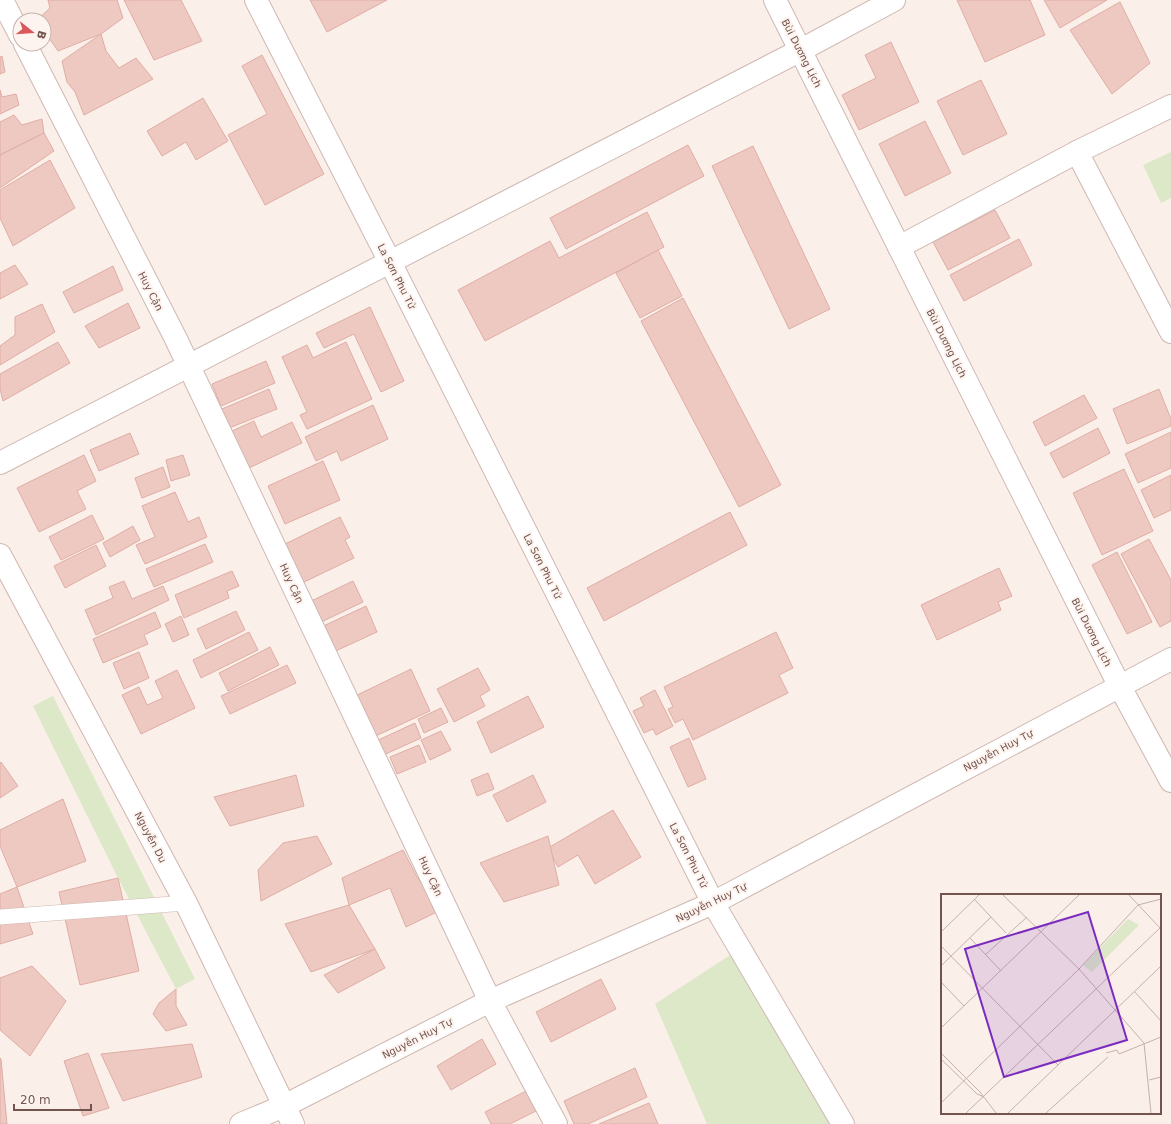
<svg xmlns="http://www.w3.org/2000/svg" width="1171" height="1124" viewBox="0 0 1171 1124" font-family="'DejaVu Sans',sans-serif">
<rect width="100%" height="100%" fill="#fbefe9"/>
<g fill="#dce8c8">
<polygon points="1171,152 1171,198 1161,203 1143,165"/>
<polygon points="53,696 195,979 176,989 118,878 33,706"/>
<polygon points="741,948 837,1124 707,1124 655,1004"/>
</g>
<g fill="#eec9c2" stroke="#dfada4">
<polygon points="48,0 117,0 123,18 101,34 58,51 44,31 44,20 37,20 50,8"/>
<polygon points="124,0 181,0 202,41 154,60"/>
<polygon points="310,0 387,0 327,32"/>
<polygon points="957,0 1030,0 1045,35 985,62"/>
<polygon points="1044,0 1107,0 1060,28"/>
<polygon points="1120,2 1150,63 1112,94 1070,30"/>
<polygon points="101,34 106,51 119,68 136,58 153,79 84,115 75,92 67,82 62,61"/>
<polygon points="891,42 919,102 859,130 842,95 876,78 865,55"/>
<polygon points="262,55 324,174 265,205 228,135 267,114 242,66"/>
<polygon points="2,56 5,72 0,74 0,57"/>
<polygon points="981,80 1007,134 963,155 937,101"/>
<polygon points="0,90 2,97 16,94 19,105 0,114"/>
<polygon points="203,98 228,141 196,160 186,142 162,156 147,131"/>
<polygon points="14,115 22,125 42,119 44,133 0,155 0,122"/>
<polygon points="925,121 951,173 905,196 879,144"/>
<polygon points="44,133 54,151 0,188 0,155"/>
<polygon points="688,145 704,176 566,249 550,218"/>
<polygon points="753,146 830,309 789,329 712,166"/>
<polygon points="50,160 75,208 13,246 0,218 0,190"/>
<polygon points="995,210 1010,238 948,270 933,242"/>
<polygon points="647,212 664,247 485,341 458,290 550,241 559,258"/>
<polygon points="1019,239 1032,265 964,301 950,275"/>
<polygon points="658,250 682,296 640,318 616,273"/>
<polygon points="15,265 28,284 0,299 0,273"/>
<polygon points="113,266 123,290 74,313 63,292"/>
<polygon points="683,298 781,485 739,507 641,321"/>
<polygon points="128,303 140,328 99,348 85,326"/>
<polygon points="42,304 55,332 0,365 0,346 15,335 15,317"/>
<polygon points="370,307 404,381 381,392 354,334 324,348 316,333"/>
<polygon points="58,342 70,363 3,401 0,389 0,374"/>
<polygon points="346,342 372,399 307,429 300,415 307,412 282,357 307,345 313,358"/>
<polygon points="266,361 275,383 221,406 212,384"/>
<polygon points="269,389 277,409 229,428 222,409"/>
<polygon points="1159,389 1171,419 1171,426 1127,444 1113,409"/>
<polygon points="1084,395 1097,418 1045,446 1033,422"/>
<polygon points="373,405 388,439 341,461 337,451 316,461 305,437"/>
<polygon points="254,421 261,437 292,422 302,443 249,468 232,431"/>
<polygon points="1098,428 1110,453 1063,478 1050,453"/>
<polygon points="1171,432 1171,468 1138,483 1125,454"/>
<polygon points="130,433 139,454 99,471 90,450"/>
<polygon points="84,455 96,481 77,491 86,509 39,532 17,488"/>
<polygon points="183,455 190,475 171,481 166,460"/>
<polygon points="323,461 340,500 285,524 268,486"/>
<polygon points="163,467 170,487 142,498 135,478"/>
<polygon points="1124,469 1153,531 1102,555 1073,493"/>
<polygon points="1171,475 1171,510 1154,518 1141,490"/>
<polygon points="175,492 188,522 199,517 207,537 145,564 136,545 155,537 142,506"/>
<polygon points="730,512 747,545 604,621 587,588"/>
<polygon points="92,515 104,539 61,560 49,537"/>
<polygon points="340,517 350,537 345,540 354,558 298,585 279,547"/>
<polygon points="133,526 140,540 110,557 103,543"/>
<polygon points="1149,539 1171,580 1171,621 1160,627 1121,554"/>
<polygon points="205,544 213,562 154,587 146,569"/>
<polygon points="96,545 106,566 65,588 54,566"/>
<polygon points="1117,552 1152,622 1127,634 1092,565"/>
<polygon points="999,568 1012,596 998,602 1001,610 937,640 921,605"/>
<polygon points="232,571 239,586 227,591 229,598 184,618 175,595"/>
<polygon points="124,581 132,599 163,586 169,600 96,635 85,610 113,598 109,587"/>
<polygon points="353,581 363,602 315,625 305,604"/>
<polygon points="366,606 377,632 329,654 317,629"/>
<polygon points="236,611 245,630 206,649 197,629"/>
<polygon points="155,612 161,627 144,635 148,644 103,663 93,639"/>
<polygon points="181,616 189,635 173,642 165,624"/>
<polygon points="249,632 258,650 201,678 193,660"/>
<polygon points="776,632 793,668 779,675 788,693 693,740 683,719 675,723 668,709 673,707 664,687"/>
<polygon points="270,647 279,665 228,691 219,673"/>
<polygon points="139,652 149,678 124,689 113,663"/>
<polygon points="287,665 296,683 230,714 221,696"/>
<polygon points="478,668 490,690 480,696 485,706 454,722 437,689"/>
<polygon points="411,669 430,711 369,739 351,698"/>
<polygon points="177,670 195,708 141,734 122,695 139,687 147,705 163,698 155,681"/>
<polygon points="655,690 673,726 656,735 653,729 644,733 633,711 644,706 640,698"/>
<polygon points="528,696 544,727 491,753 477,722"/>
<polygon points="441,708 448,722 424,733 418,719"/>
<polygon points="415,723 421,738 379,757 372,743"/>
<polygon points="441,731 451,750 430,760 421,740"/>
<polygon points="689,738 706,779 688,787 670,747"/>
<polygon points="419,745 426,762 397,774 390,757"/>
<polygon points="1,762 18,786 0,798 0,763"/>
<polygon points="488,773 494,789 477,796 471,780"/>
<polygon points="296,775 304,806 230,826 214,797"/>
<polygon points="533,775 546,802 507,822 493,795"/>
<polygon points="63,799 86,861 17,887 0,846 0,830"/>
<polygon points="613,810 641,857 595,884 578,855 558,867 548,848"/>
<polygon points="317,836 332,864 261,901 258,870 283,843"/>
<polygon points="548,836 559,885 504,902 480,863"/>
<polygon points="403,850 417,877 441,910 406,927 390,888 349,905 342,878"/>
<polygon points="118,878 139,971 80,985 59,892"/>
<polygon points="17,887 33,934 0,944 0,894"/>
<polygon points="349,905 375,949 311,972 285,924"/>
<polygon points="375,949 385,968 338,993 324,975"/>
<polygon points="32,966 66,1001 30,1056 0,1030 0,978"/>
<polygon points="601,979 616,1009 551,1042 536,1012"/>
<polygon points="176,989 176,1006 187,1025 166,1031 153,1014 159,1003"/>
<polygon points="482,1039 496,1064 451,1090 437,1066"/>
<polygon points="192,1044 202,1077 123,1101 101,1054"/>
<polygon points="88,1053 109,1108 83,1116 64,1061"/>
<polygon points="0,1058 1,1059 7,1124 0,1124"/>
<polygon points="635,1068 647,1097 588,1124 574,1124 564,1101"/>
<polygon points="528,1090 538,1110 510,1124 491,1124 485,1112"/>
<polygon points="649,1103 658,1124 599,1124"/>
</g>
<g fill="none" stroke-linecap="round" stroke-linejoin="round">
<g stroke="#ceb8b2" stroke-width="16">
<polyline id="lane" points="0,917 186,903"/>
</g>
<g stroke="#ceb8b2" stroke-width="24">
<g id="street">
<polyline points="2,0 20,35"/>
<polyline points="256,0 390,262 713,903 843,1124"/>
<polyline points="775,0 1119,685 1171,781"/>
<polyline points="25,44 175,337 490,1001 556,1124"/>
<polyline points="1077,152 1171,332"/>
<polyline points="899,247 1077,152 1171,106"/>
<polyline points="0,463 801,50 894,0"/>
<polyline points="241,1124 284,1106 490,1001 713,903 1171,659"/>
</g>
</g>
<g stroke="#d0b6b0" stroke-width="24">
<polyline id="secondary" points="0,555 186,903 293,1124"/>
</g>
<use href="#lane" stroke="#fff" stroke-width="15"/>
<use href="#street" stroke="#fff" stroke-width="22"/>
<use href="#secondary" stroke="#fff" stroke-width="22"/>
</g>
<g text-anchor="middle" stroke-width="4" stroke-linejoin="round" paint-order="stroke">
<g font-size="10" fill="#73534e" stroke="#fef4ef">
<text transform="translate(802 53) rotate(63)" y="4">Bùi Dương Lịch</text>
<text transform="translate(397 276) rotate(63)" y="4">La Sơn Phu Tử</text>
<text transform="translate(151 291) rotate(63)" y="4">Huy Cận</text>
<text transform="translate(947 343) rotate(63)" y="4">Bùi Dương Lịch</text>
<text transform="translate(543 566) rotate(63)" y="4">La Sơn Phu Tử</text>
<text transform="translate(292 583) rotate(65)" y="4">Huy Cận</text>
<text transform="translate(1092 632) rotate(63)" y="4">Bùi Dương Lịch</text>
<text transform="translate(998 750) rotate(-28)" y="4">Nguyễn Huy Tự</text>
<text transform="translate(151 837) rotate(62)" y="4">Nguyễn Du</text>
<text transform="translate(689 855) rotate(63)" y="4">La Sơn Phu Tử</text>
<text transform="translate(431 876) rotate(65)" y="4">Huy Cận</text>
<text transform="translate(711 902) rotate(-26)" y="4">Nguyễn Huy Tự</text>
<text transform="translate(417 1038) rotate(-27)" y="4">Nguyễn Huy Tự</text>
</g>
</g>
<g transform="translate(941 894)">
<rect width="220" height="220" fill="#fbefe9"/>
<path d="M187,25l11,6 -47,47 -9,-7z" fill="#dce8c8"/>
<path fill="none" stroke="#c5b1ab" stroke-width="1" d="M62,1l76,74 65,74 7,70M188,1l32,34M34,6l31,33M0,38l38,-37M29,44l31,33M0,52l117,119M44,61l42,-38M0,72l50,-49M0,88l23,24M193,97l27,30M0,134l138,-133M0,159l39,39 16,21M165,159l11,-3 2,4 42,-17M0,165l36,35 7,3M208,186l12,-3M0,209l138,-134 59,-64 23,-6M25,219l195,-186M67,219l153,-147M105,219l62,-56"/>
<path fill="#7b2cbf" fill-opacity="0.15" stroke="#7b2cbf" stroke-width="2" d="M147,18l39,128 -123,37 -39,-128z"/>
<rect width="220" height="220" fill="none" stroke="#73534e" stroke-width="2"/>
</g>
<g transform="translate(32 32) rotate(107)"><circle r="19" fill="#fef4ef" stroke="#c6b4af"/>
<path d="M0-3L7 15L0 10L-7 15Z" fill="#da585b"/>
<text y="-6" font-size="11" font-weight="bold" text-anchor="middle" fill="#73534e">B</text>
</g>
<path d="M14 1104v6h77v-6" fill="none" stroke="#73534e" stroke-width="2"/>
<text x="20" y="1104" font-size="12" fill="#73534e" stroke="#fef4ef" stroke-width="3" paint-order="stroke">20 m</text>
</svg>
